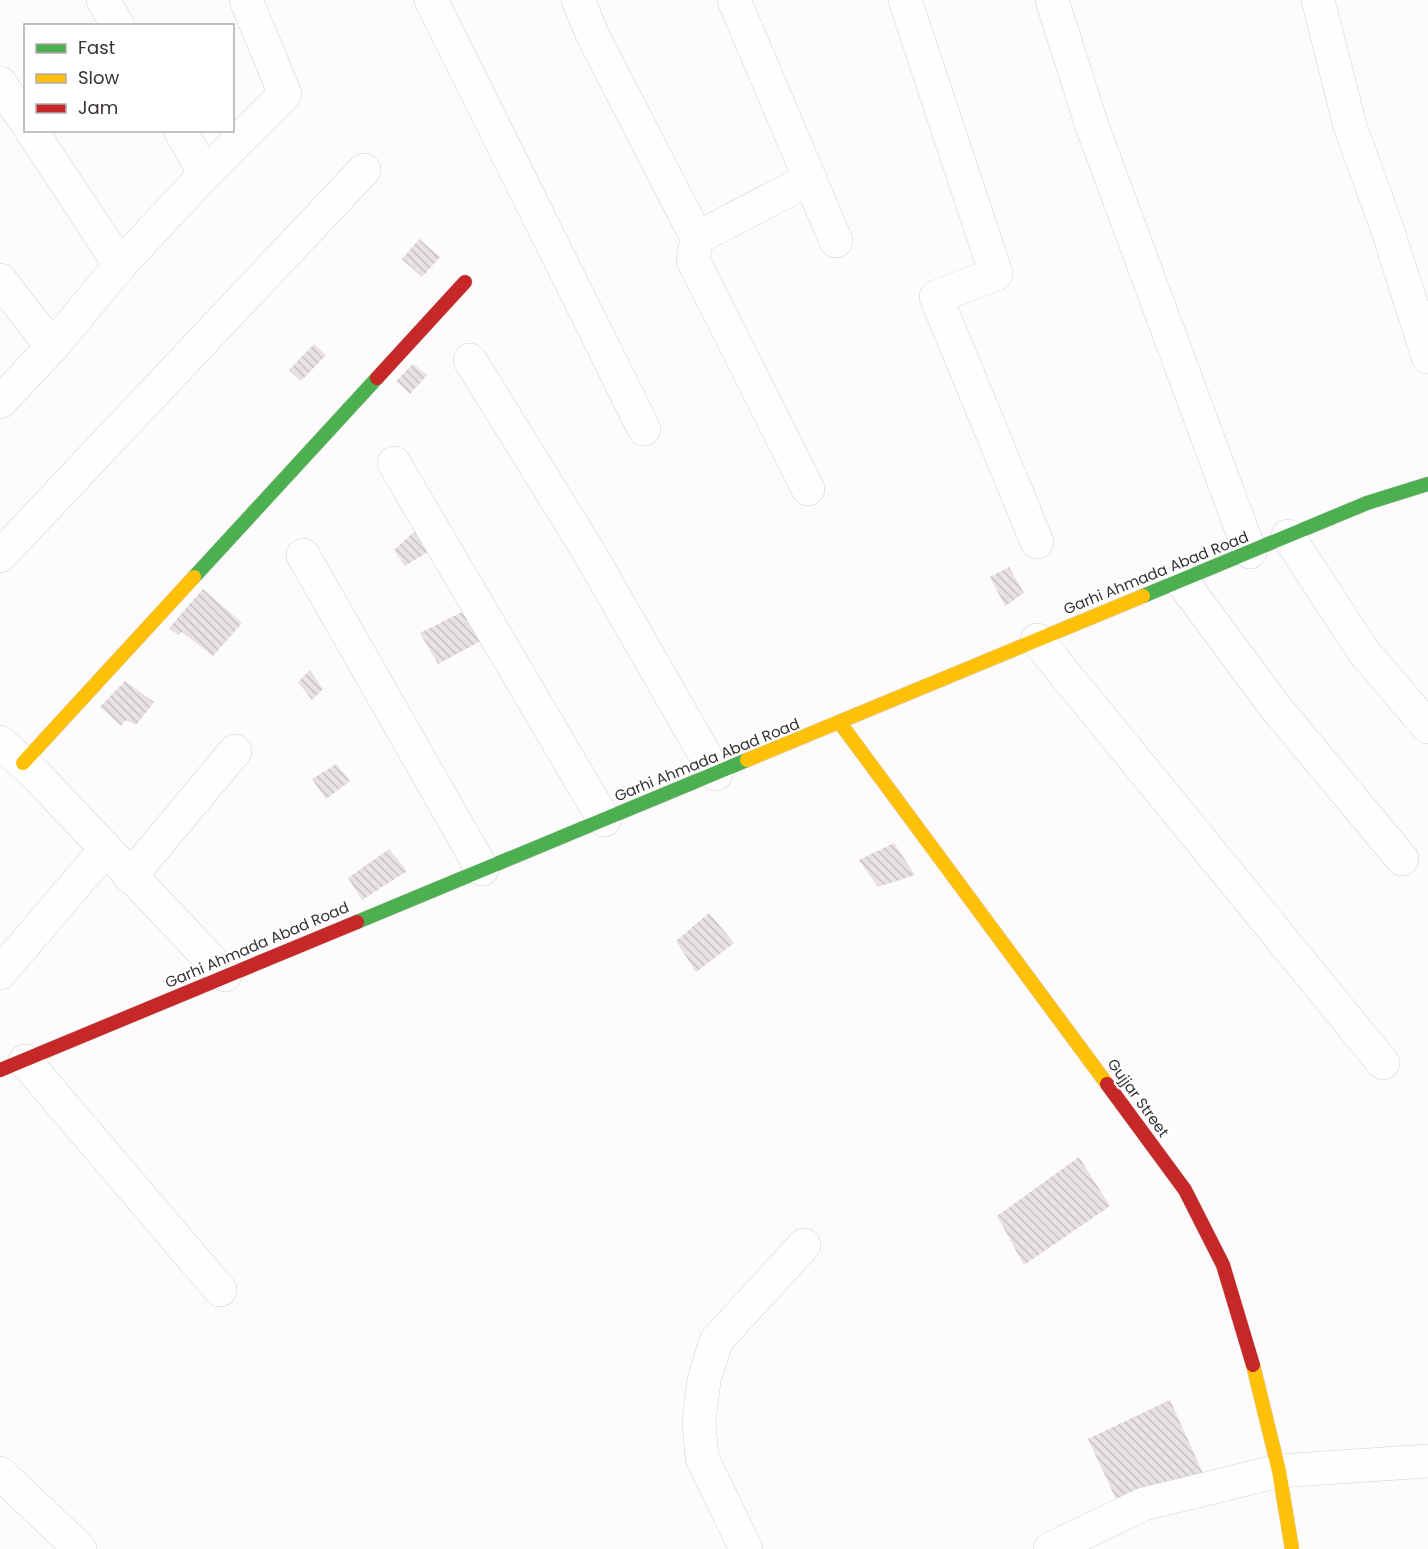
<svg xmlns="http://www.w3.org/2000/svg" width="1428" height="1549" viewBox="0 0 1428 1549" font-family="Poppins,sans-serif">
<defs>
<pattern id="building-back-hatch" width="6" height="6" patternUnits="userSpaceOnUse" patternTransform="scale(1.5)"><rect width="6" height="6" fill="#e6e1e3"/><path d="M-1 5l2 2M0 0l6 6M5-1l2 2" fill="none" stroke="#c6c1c3"/></pattern>
</defs>
<rect width="100%" height="100%" fill="#fdfbfc"/>
<g fill="url(#building-back-hatch)">
<polygon points="419,239 440,257 422,277 402,259"/>
<polygon points="314,344 326,355 301,381 289,370"/>
<polygon points="413,364 427,375 410,394 396,381"/>
<polygon points="416,530 431,550 405,566 394,550"/>
<polygon points="1009,567 1024,593 1005,606 990,577"/>
<polygon points="203,589 242,623 213,656 182,632 178,635 169,628"/>
<polygon points="464,611 481,641 438,664 420,633"/>
<polygon points="310,670 323,689 312,700 298,682"/>
<polygon points="125,681 154,702 136,725 126,720 121,726 100,707"/>
<polygon points="336,764 350,781 326,799 312,779"/>
<polygon points="894,843 915,875 878,887 859,860"/>
<polygon points="389,849 407,871 362,900 348,878"/>
<polygon points="709,913 734,943 696,972 676,941"/>
<polygon points="1079,1157 1110,1206 1024,1265 997,1216"/>
<polygon points="1170,1400 1206,1480 1123,1514 1088,1439"/>
</g>
<g fill="none" stroke-linecap="round" stroke-linejoin="round">
<g stroke="#d5d1d3" stroke-width="34">
<g id="street">
<polyline points="103,0 118,26"/>
<polyline points="431,0 644,429"/>
<polyline points="578,0 593,36 697,238 693,260 808,489"/>
<polyline points="734,0 836,241"/>
<polyline points="905,0 996,274 936,297 1037,542"/>
<polyline points="1052,0 1092,126 1250,552"/>
<polyline points="1318,0 1350,126 1387,228 1428,357"/>
<polyline points="0,83 26,122"/>
<polyline points="31,130 120,265"/>
<polyline points="180,130 205,174"/>
<polyline points="697,238 810,179"/>
<polyline points="0,280 52,347"/>
<polyline points="470,360 587,549 716,774"/>
<polyline points="0,402 52,347 120,265 205,174 285,94 246,0"/>
<polyline points="394,463 604,820"/>
<polyline points="1288,536 1364,652 1428,727"/>
<polyline points="303,555 482,869"/>
<polyline points="0,556 364,170"/>
<polyline points="1181,580 1276,708 1402,859"/>
<polyline points="1037,640 1383,1063"/>
<polyline points="0,742 36,775 225,975"/>
<polyline points="130,877 235,751"/>
<polyline points="0,973 105,850"/>
<polyline points="25,1061 220,1290"/>
<polyline points="0,1473 80,1549"/>
<polyline points="746,1549 702,1458 699,1422 704,1380 716,1341 804,1245"/>
<polyline points="1050,1549 1144,1504 1279,1471 1428,1461"/>
</g>
</g>
<g stroke="#d5d1d3" stroke-width="15">
<g id="fast">
<polyline points="194,577 377,378"/>
<polyline points="1143,596 1367,503 1428,484"/>
<polyline points="357,922 747,760"/>
</g>
</g>
<g stroke="#d5d1d3" stroke-width="15">
<g id="slow">
<polyline points="840,723 1107,1084"/>
<polyline points="747,760 1143,596"/>
<polyline points="23,763 194,577"/>
<polyline points="1253,1365 1279,1471 1292,1549"/>
</g>
</g>
<g stroke="#d5d1d3" stroke-width="15">
<g id="jam">
<polyline points="377,378 465,282"/>
<polyline points="0,1070 357,922"/>
<polyline points="1107,1084 1185,1190 1223,1265 1253,1365"/>
</g>
</g>
<use href="#street" stroke="#fffeff" stroke-width="33"/>
<use href="#fast" stroke="#4caf50" stroke-width="14"/>
<use href="#slow" stroke="#ffc107" stroke-width="14"/>
<use href="#jam" stroke="#c62828" stroke-width="14"/>
</g>
<g text-anchor="middle" stroke-width="4.5" stroke-linejoin="round" paint-order="stroke">
<g font-size="15" fill="#373035" stroke="#fff">
<text transform="translate(1156 573) rotate(-22)" y="5">Garhi Ahmada Abad Road</text>
<text transform="translate(707 760) rotate(-22)" y="5">Garhi Ahmada Abad Road</text>
<text transform="translate(257 945) rotate(-23)" y="5">Garhi Ahmada Abad Road</text>
<text transform="translate(1138 1098) rotate(54)" y="5">Gujjar Street</text>
</g>
</g>
<rect x="24" y="24" width="210" height="108" fill="#ffffff" stroke="#afacae" stroke-width="1.5"/>
<rect x="36" y="44" width="30" height="9" fill="#4caf50" stroke="#afacae" stroke-width="1.5"/>
<text x="78" y="54" font-size="18" fill="#373035">Fast</text>
<rect x="36" y="74" width="30" height="9" fill="#ffc107" stroke="#afacae" stroke-width="1.5"/>
<text x="78" y="84" font-size="18" fill="#373035">Slow</text>
<rect x="36" y="104" width="30" height="9" fill="#c62828" stroke="#afacae" stroke-width="1.5"/>
<text x="78" y="114" font-size="18" fill="#373035">Jam</text>
</svg>
